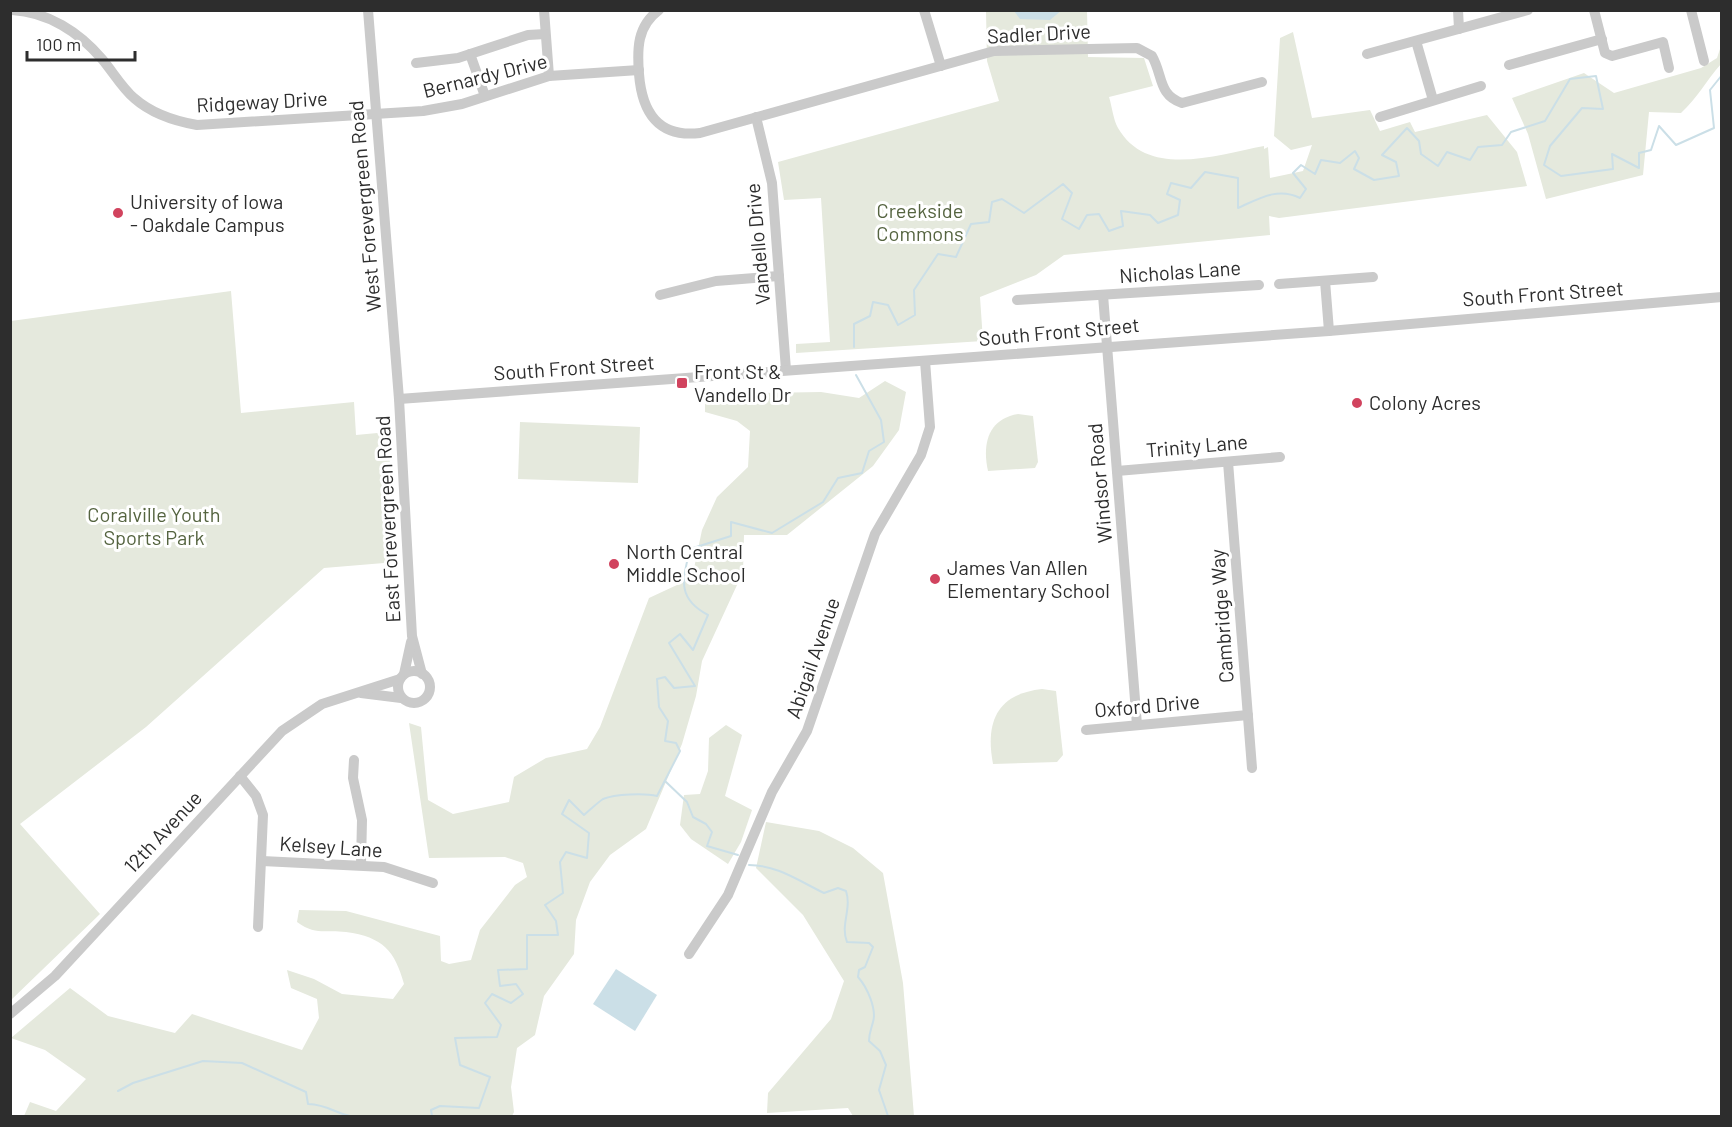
<svg xmlns="http://www.w3.org/2000/svg" width="1732" height="1127" viewBox="0 0 1732 1127" font-family="Barlow,sans-serif">
<rect width="100%" height="100%" fill="#fff"/>
<g fill="#e5e9dd">
<path d="M1087,10l1,47 56,1 9,28 -44,11c3,9 4,22 9,31 30,52 101,26 146,18v3l4,-2 2,31 33,-7 9,-26 -21,5 -17,-14 6,-98 13,-6 19,86 58,-8 10,21 30,-9 5,10 72,-17 30,37 10,34 -248,32 -10,-2 1,19 -206,20 -28,20 -56,22 3,44 -187,12v-9l34,-2 -9,-144 -37,2 -6,-38 221,-61 -12,-40 -1,-50z"/>
<path d="M1721,46v18c-15,17 -23,33 -40,49l-32,-1 -6,63 -97,24 -18,-65 -16,-36 72,-25 30,20 87,-25 16,-10z"/>
<polygon points="231,291 241,413 354,402 356,435 388,432 396,562 324,568 146,727 20,824 100,914 11,1000 11,321"/>
<path d="M885,381l21,11 -7,38 -26,36 -86,69h-43l-1,37 -41,89 -6,35 -14,48 -36,85 -36,26 -20,27 -14,38 -2,34 -30,42 -9,39 -18,13 -6,39 3,25 -2,4h-488l6,-14 26,9 30,-32 -41,-29 -34,-12 59,-50 38,28 67,17 17,-19 110,36 17,-32 -2,-19 -26,-11 -4,-18 27,9 28,15 51,5 11,-15c-9,-33 -21,-47 -58,-52 -21,-3 -30,4 -49,-10l2,-12 47,1 94,25 1,25 8,3 22,-4 9,-30 35,-45 12,-8 -4,-14 -18,-6 -76,1 -20,-135 12,4 7,73 25,14 56,-12 5,-25 32,-19 41,-9 13,-22 49,-129 43,-20 10,-48 15,-33 31,-30 2,-36 -13,-10 -32,-9v-18l116,-2 38,6z"/>
<path d="M1018,414l15,2 5,46 -3,6 -47,3c-6,-27 0,-52 30,-57z"/>
<polygon points="520,422 640,427 638,483 518,479"/>
<path d="M1042,689l14,2 7,64 -6,7 -64,2c-8,-42 4,-70 49,-75z"/>
<polygon points="726,725 742,735 725,796 752,810 741,842 728,864 691,839 680,825 684,795 700,794 708,771 709,738"/>
<polygon points="766,822 819,831 853,848 883,873 903,983 914,1116 853,1116 848,1108 767,1113 768,1093 831,1019 844,981 803,915 756,868"/>
</g>
<g fill="#cbdfe7">
<polygon points="1062,10 1050,20 1020,19 1014,11"/>
<polygon points="616,969 657,995 635,1031 593,1004"/>
</g>
<g fill="none" stroke-linecap="round" stroke-linejoin="round">
<g stroke="#cbdfe7" stroke-width="2">
<path d="M854,347v-23l16,-8 3,-14 15,3 10,20 17,-10 -1,-25 24,-36 18,3 15,-33 18,-2 3,-20 10,-3 22,14 39,-29 9,9 -10,26 17,10 8,-14 12,-1 10,17 14,-5 -2,-15 29,4 8,8 20,-8 2,-15 -13,-6 4,-11 20,5 14,-16 33,6v30c22,-10 40,-21 62,-10l6,-9 -13,-16 8,-8 14,9 6,-14 19,3 15,-12 4,7 -5,11 20,11 25,-4 -3,-14 -14,-7 25,-27 12,13 2,13 17,12 9,-14 23,8 8,-13 24,-2 9,-13 34,-11 25,-42 26,-3 7,33 -21,-1 -32,38 -6,19 17,11 52,-7 -1,-15 27,14v-15l12,-3 8,-24 17,19 38,-17 -4,-38 12,-15"/>
<polyline points="665,781 687,802 693,817 706,824 712,832 707,846 738,855"/>
<path d="M749,865c28,0 50,16 75,28l14,-5 8,3c6,18 -6,34 1,51l22,1 4,4 -8,20 -6,3 -1,7c9,10 19,32 15,45 -2,8 -4,11 -4,19l11,10 6,14 -7,25 9,26"/>
<path d="M118,1091l15,-8 70,-22 39,2 64,29 2,12c21,1 24,8 42,12"/>
<path d="M432,1116l-1,-6 9,-4 39,2 11,-31 -30,-12 -5,-27 42,-1 4,-12 -16,-22 7,-9 19,9 12,-9 -7,-10 -16,2 -2,-16 29,-1v-34h31l-2,-14 -11,-16 18,-12 -3,-31 6,-10 21,6 2,-25 -27,-19 7,-14 15,15c6,-5 13,-12 19,-16 12,-5 42,-6 54,-3l23,-45 -4,-8 -11,-2 3,-20 -9,-14 -2,-28 8,-2 9,11 21,-2 -26,-43 11,-9 13,16 15,-35c-32,-17 -25,-36 -18,-66l41,-13v-14l41,11 51,-31 15,-24 24,-5 7,-22 15,-9 -3,-22 -25,-45"/>
</g>
<g stroke="#cacaca" stroke-width="10">
<path d="M12,10c36,2 67,22 90,49 11,13 20,29 32,39 18,16 40,23 63,27l226,-14 39,-7 87,-28 90,-6"/>
<polyline points="368,10 399,399 412,636 422,674"/>
<polyline points="544,10 549,76"/>
<path d="M659,10c-22,16 -22,39 -20,64 3,38 19,64 61,59l294,-82 143,-3 15,8c11,19 6,39 30,47l80,-21"/>
<polyline points="924,10 941,66"/>
<polyline points="1458,10 1459,29"/>
<polyline points="1594,10 1605,53 1612,56 1663,42 1669,68"/>
<polyline points="1691,10 1704,61"/>
<polyline points="1416,41 1433,100"/>
<polyline points="470,54 485,96"/>
<polyline points="1367,54 1528,10"/>
<polyline points="416,63 458,58 528,35 545,34"/>
<polyline points="1509,65 1602,39"/>
<polyline points="756,117 772,183 786,370"/>
<polyline points="1380,117 1481,86"/>
<polyline points="1325,281 1329,331"/>
<polyline points="1279,284 1373,277"/>
<polyline points="660,295 716,281 779,276"/>
<polyline points="1103,295 1137,725"/>
<polyline points="1017,300 1259,285"/>
<polyline points="399,399 1329,331 1722,297"/>
<polyline points="1228,462 1252,768"/>
<polyline points="1117,471 1280,457"/>
<circle cx="414" cy="687" r="16"/>
<polyline points="404,674 411,642"/>
<polyline points="361,693 401,698"/>
<polyline points="1086,730 1248,715"/>
<polyline points="354,760 353,778 362,820 361,864"/>
<polyline points="240,776 256,796 263,815 258,927"/>
<polyline points="262,861 384,867 433,883"/>
<polyline points="689,954 728,895 772,792 807,731 875,534 921,455 930,427 925,361"/>
<polyline points="10,1014 55,976 282,731 322,704 400,679"/>
</g>
</g>
<g fill="#d1435e" stroke="#fff" stroke-width="2">
<circle cx="118" cy="213" r="6"/>
<rect x="676" y="377" width="12" height="12" rx="3"/>
<circle cx="1357" cy="403" r="6"/>
<circle cx="614" cy="564" r="6"/>
<circle cx="935" cy="579" r="6"/>
</g>
<g text-anchor="middle" stroke-width="6" stroke-linejoin="round" paint-order="stroke">
<g font-size="20" fill="#2d2d2d" stroke="#fff">
<text transform="translate(1039 34) rotate(-3)" y="7">Sadler Drive</text>
<text transform="translate(485 76) rotate(-14)" y="7">Bernardy Drive</text>
<text transform="translate(262 102) rotate(-3)" y="7">Ridgeway Drive</text>
<text transform="translate(365 206) rotate(-95)" y="7">West Forevergreen Road</text>
<text transform="translate(758 244) rotate(-95)" y="7">Vandello Drive</text>
<text transform="translate(1180 272) rotate(-4)" y="7">Nicholas Lane</text>
<text transform="translate(1543 294) rotate(-4)" y="7">South Front Street</text>
<text transform="translate(1059 332) rotate(-5)" y="7">South Front Street</text>
<text transform="translate(574 368) rotate(-4)" y="7">South Front Street</text>
<text transform="translate(1197 446) rotate(-5)" y="7">Trinity Lane</text>
<text transform="translate(1100 483) rotate(-95)" y="7">Windsor Road</text>
<text transform="translate(388 519) rotate(-93)" y="7">East Forevergreen Road</text>
<text transform="translate(1222 616) rotate(-94)" y="7">Cambridge Way</text>
<text transform="translate(813 658) rotate(-71)" y="7">Abigail Avenue</text>
<text transform="translate(1147 706) rotate(-5)" y="7">Oxford Drive</text>
<text transform="translate(163 832) rotate(-47)" y="7">12th Avenue</text>
<text transform="translate(331 847) rotate(4)" y="7">Kelsey Lane</text>
</g>
<g font-size="20" fill="#2d2d2d" stroke="#fff" text-anchor="start">
<text x="130" y="209">University of Iowa<tspan x="130" dy="23">- Oakdale Campus</tspan></text>
<text x="694" y="379">Front St &amp;<tspan x="694" dy="23">Vandello Dr</tspan></text>
<text x="1369" y="410">Colony Acres</text>
<text x="626" y="559">North Central<tspan x="626" dy="23">Middle School</tspan></text>
<text x="947" y="575">James Van Allen<tspan x="947" dy="23">Elementary School</tspan></text>
</g>
<g font-size="20" fill="#556440" stroke="#fff">
<text x="920" y="218">Creekside<tspan x="920" dy="23">Commons</tspan></text>
<text x="154" y="522">Coralville Youth<tspan x="154" dy="23">Sports Park</tspan></text>
</g>
</g>
<rect width="1732" height="1127" fill="none" stroke="#2d2d2d" stroke-width="24"/>
<path d="M27 51v9h108v-9" fill="none" stroke="#2d2d2d" stroke-width="3"/>
<text x="36" y="51" font-size="18" fill="#2d2d2d" stroke="#ffffff" stroke-width="4.5" paint-order="stroke">100 m</text>
</svg>
